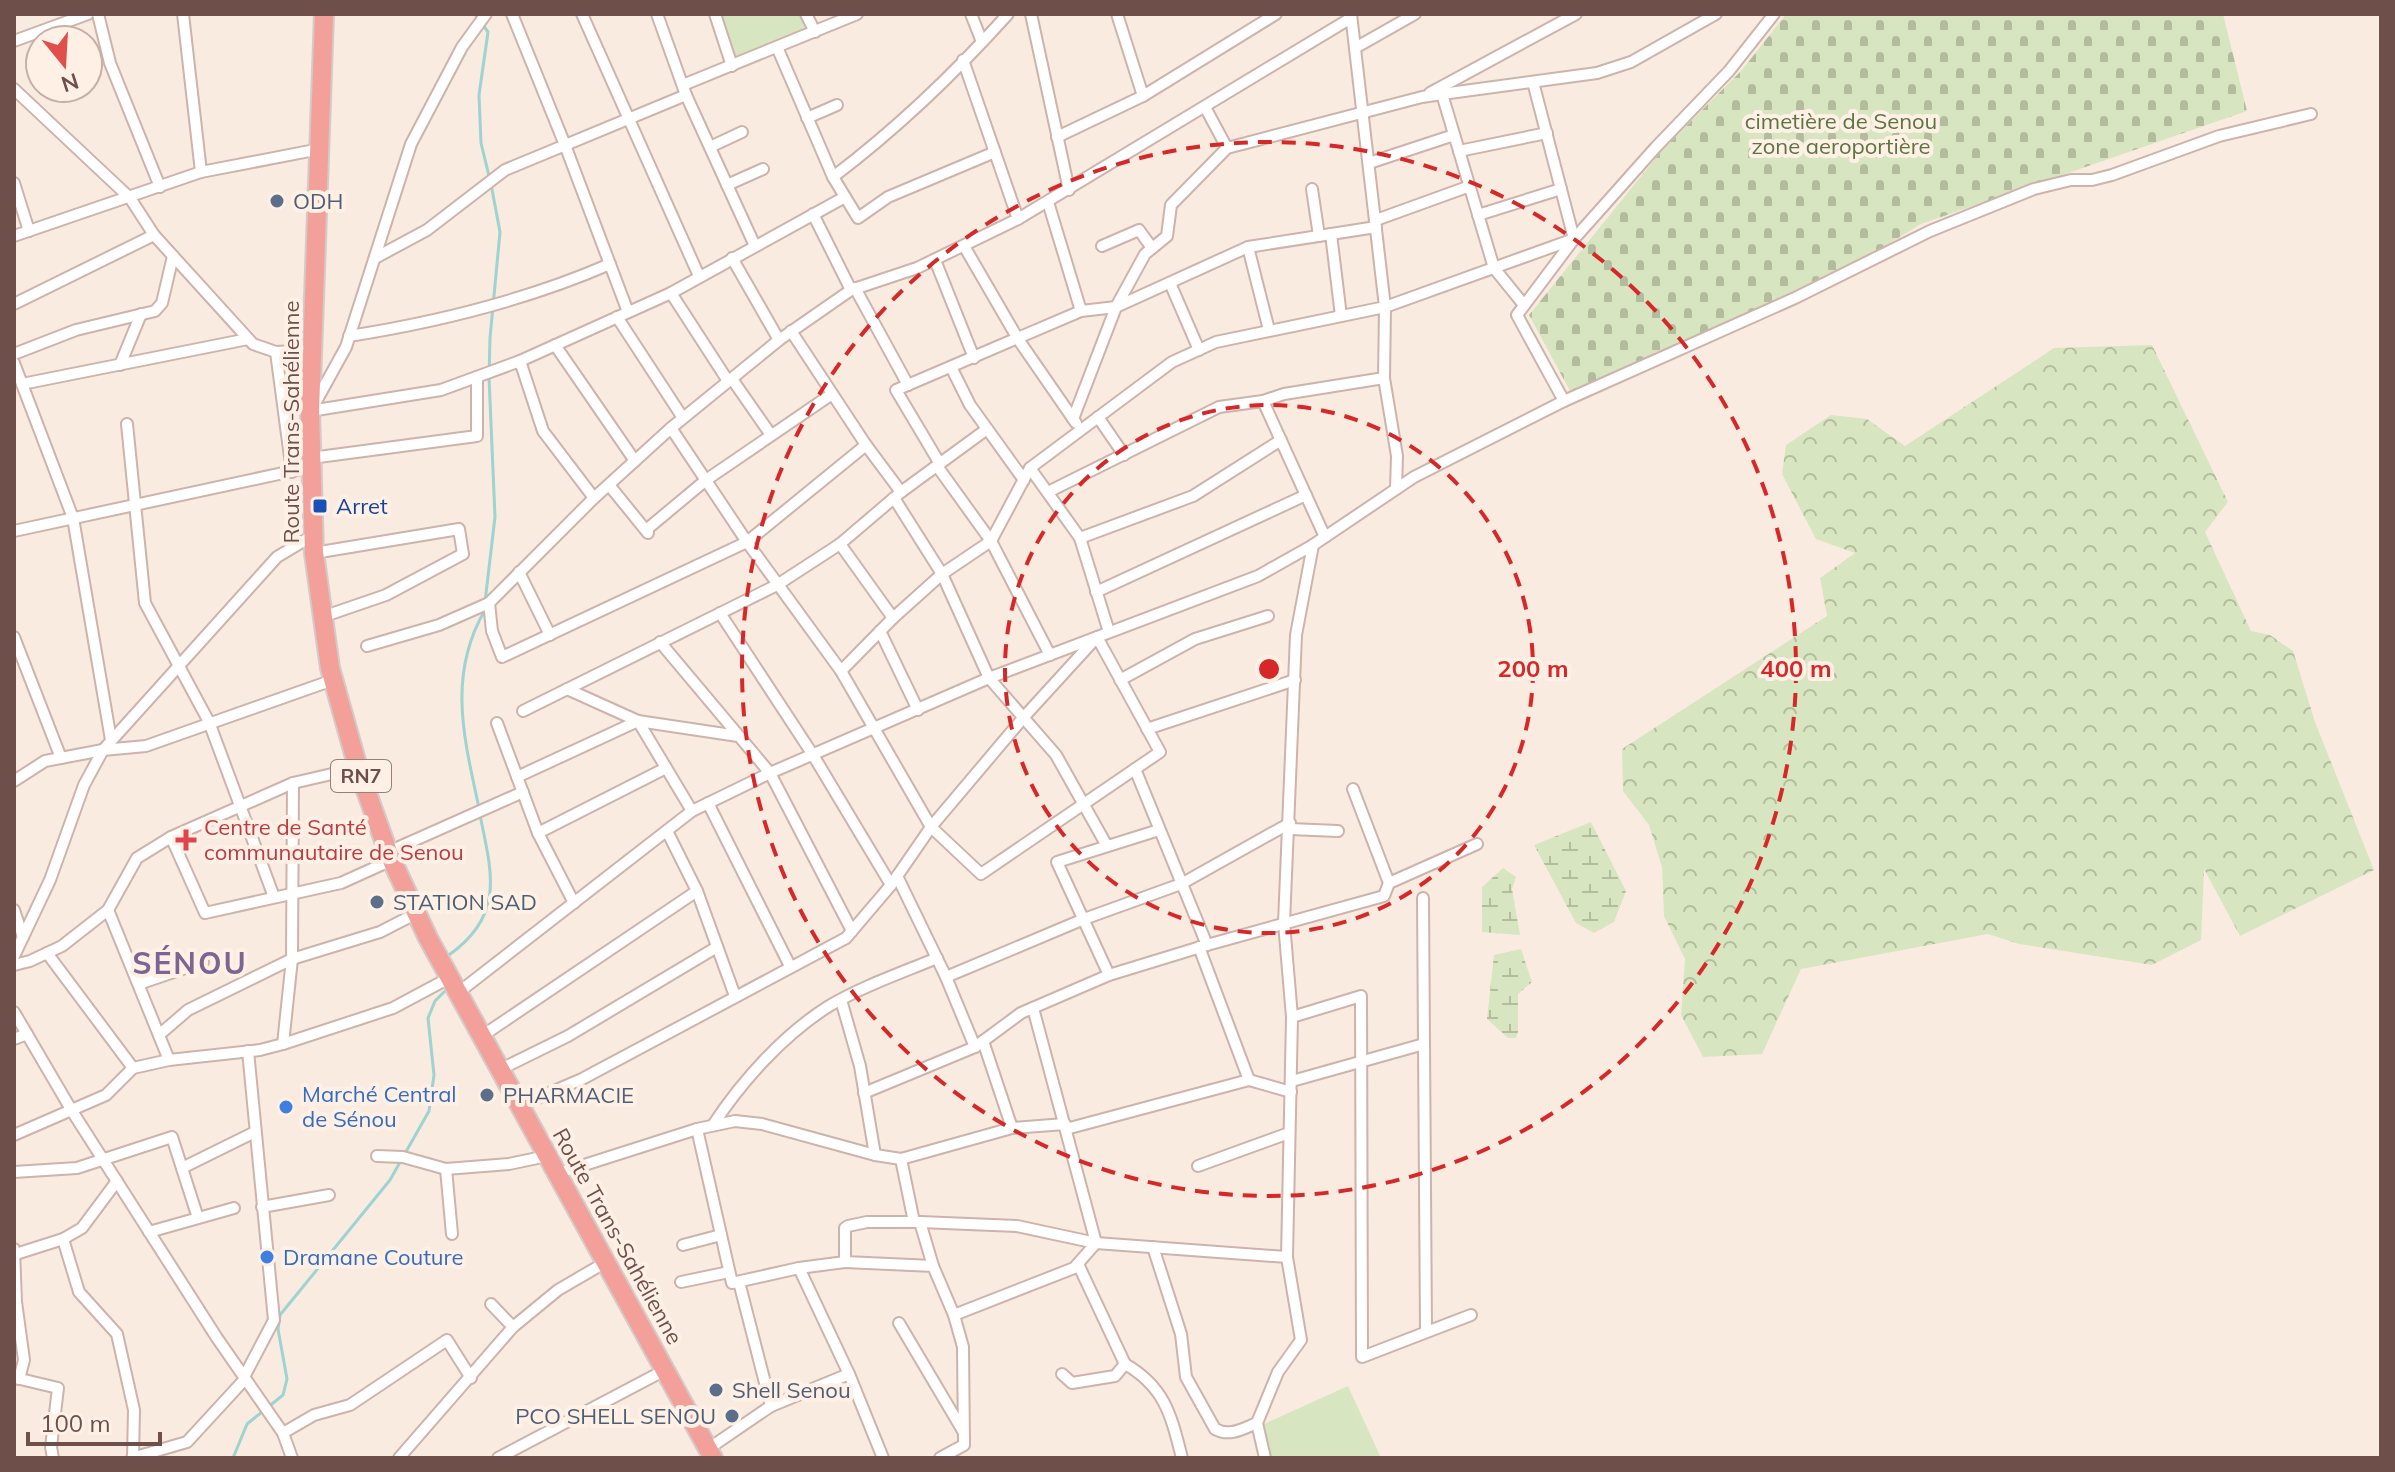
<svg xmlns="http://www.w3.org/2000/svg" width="2395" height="1472" viewBox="0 0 2395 1472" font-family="Mulish,sans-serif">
<defs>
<pattern id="forest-crowns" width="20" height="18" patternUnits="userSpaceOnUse" patternTransform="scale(2)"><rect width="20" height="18" fill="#d7e6c0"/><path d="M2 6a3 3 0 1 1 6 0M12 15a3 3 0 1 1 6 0" fill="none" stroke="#b3bd9e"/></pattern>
<pattern id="wetland-marsh" width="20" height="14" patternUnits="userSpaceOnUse" patternTransform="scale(2)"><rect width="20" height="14" fill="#d7e6c0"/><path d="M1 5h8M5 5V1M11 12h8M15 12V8" fill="none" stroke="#b3bd9e"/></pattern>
<pattern id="cemetery-stones" width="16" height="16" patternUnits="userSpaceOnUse" patternTransform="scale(2)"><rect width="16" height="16" fill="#d7e6c0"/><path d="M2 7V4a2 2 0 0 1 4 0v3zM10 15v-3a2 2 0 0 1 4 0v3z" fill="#b3bd9e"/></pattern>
</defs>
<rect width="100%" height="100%" fill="#faebe0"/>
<polygon fill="url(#forest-crowns)" points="2152,345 2228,502 2205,532 2251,631 2270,635 2293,651 2315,722 2374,870 2240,936 2204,869 2201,940 2152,965 2019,944 1988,934 1801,969 1762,1054 1703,1057 1681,1015 1685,959 1664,916 1662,867 1649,825 1623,791 1622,749 1827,616 1820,578 1855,553 1816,539 1782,474 1786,445 1831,415 1867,419 1905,446 2054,348"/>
<g fill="url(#wetland-marsh)">
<polygon points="1591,822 1626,891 1614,922 1594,933 1576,923 1534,845"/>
<polygon points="1503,868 1516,877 1512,889 1520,935 1482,932 1482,887"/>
<polygon points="1521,949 1532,982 1518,994 1518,1032 1516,1038 1508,1038 1487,1019 1494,955"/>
</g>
<polygon fill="url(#cemetery-stones)" points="1786,14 2223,14 2247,111 1921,224 1872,254 1824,276 1759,311 1570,391 1529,315 1663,149 1742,70"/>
<g fill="#d7e6c0">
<polygon points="720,14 799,14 805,28 735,57"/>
<polygon points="1348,1386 1381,1458 1272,1458 1257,1427"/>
</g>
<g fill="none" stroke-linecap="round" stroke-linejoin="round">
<g stroke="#9dd3d1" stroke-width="3">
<polyline points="475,14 488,32 479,95 481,143 489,176"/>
<polyline points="485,602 495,517 489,377 490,338 500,232 491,184"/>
<path d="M479,808c-15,-70 -32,-133 6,-198"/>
<path d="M449,955c56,-40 43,-81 31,-140"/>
<polyline points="233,1458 247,1424 283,1395 287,1379 278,1329 280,1315 390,1180 429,1111 434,1075 428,1018 435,1001 444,992"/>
</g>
<g stroke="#ccb3ab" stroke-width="14">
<g id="street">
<polyline points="98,14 110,63 160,187"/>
<polyline points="183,14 201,172"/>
<polyline points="512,14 565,145 628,312"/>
<polyline points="582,14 699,276"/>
<polyline points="657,14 686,95 755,246"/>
<polyline points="715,14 732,66"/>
<polyline points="806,14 815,32"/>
<polyline points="971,14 982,42"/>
<polyline points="1031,14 1069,190"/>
<polyline points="1117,14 1143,96"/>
<polyline points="1351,14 1385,307 1384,378 1397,456 1396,489"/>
<polyline points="14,41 88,14"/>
<polyline points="777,47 833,177 858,218 888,197 995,152"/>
<polyline points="1355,48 1415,14"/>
<polyline points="963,60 1018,219"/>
<polyline points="683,85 857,14"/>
<polyline points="14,89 130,198 154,235 253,344 276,352 313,350"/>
<polyline points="1430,93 1576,14"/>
<polyline points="1442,94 1597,73 1631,62 1716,14"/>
<polyline points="1205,107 1227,148"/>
<polyline points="807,118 837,105"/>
<polyline points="1057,137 1143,96 1276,14"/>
<polyline points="710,147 742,132"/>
<polyline points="1459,151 1547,133"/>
<polyline points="1369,163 1454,135"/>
<path d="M833,177c62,-47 123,-105 175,-163"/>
<polyline points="14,183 29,231"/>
<polyline points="727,185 763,169"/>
<polyline points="1312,189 1319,236"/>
<polyline points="1048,202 1081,311"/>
<polyline points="813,214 851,290"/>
<polyline points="1478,215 1561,189"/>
<polyline points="1376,220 1470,186"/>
<polyline points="1331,234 1341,316"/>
<polyline points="14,236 201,172 320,149"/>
<polyline points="964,246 1018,339 1076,423"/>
<polyline points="1102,246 1139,230 1152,248"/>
<polyline points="1248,247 1269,330"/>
<polyline points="375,258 427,230 505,170 686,95"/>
<polyline points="732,258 779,340"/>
<polyline points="935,260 974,358"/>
<polyline points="1170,283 1199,350"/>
<polyline points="855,288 908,385"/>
<polyline points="671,293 845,197"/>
<polyline points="14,304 154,235"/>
<polyline points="617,317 683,418"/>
<path d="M349,336c89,-14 178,-36 261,-72"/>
<polyline points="555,345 635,461"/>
<polyline points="276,352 292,472"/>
<polyline points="14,354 76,330 155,311 162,303 173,256"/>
<polyline points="520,361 543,431 594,498"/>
<polyline points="14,363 73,518 111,740"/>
<polyline points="120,365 141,314"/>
<polyline points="951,367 970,405 1024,480"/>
<polyline points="732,379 771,435"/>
<polyline points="22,384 248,339"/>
<polyline points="1564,401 1517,315 1574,239 1656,147 1729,71 1774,14"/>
<polyline points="314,405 346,347 411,144 462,47 486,14"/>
<polyline points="310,411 441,390 520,361 671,293 728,381"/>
<polyline points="1098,417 1124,455"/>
<polyline points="1073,419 1116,307 1145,254 1167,236 1171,205 1227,148 1422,97 1442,94 1494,268 1524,305"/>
<polyline points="127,424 145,603 209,722 274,897"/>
<polyline points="311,458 477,436 477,377"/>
<polyline points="940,464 896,390 1081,311 1116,307 1248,247 1376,227"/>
<polyline points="937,466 991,541 1050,655"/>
<polyline points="1030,468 1080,538 1109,632"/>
<polyline points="609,485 648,533"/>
<polyline points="901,492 987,429"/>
<polyline points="1048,492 1219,407 1263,401"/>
<polyline points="894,498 942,574 989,678 1056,755 1107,846"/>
<polyline points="646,530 706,480 832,394"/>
<polyline points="14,531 311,467"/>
<polyline points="1325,537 1263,401 1284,394 1384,378"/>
<polyline points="1080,538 1193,496 1281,440"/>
<polyline points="840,544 893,618"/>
<polyline points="314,553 459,529 463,554 386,595 322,617"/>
<polyline points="519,572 550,635"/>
<polyline points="1096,592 1306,495"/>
<polyline points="489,603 492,631 502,657 747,542 866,445"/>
<polyline points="720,613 813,755 891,885"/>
<polyline points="880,631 918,710"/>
<polyline points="14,637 61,758"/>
<polyline points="660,642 770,773 852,931"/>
<polyline points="367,646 439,625 489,603 594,498 671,428 779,340 851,290 917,268 1018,219 1351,18"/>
<polyline points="841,671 893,618 942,574 991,541 1030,468 1172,362 1216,342 1385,307 1574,239 1533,82"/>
<polyline points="1120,680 1195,639 1268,616"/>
<polyline points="567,689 638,721 738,736"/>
<polyline points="523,711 777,585 840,544 901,492 866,445 791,331"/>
<polyline points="497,723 538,833 574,903"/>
<polyline points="1147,729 1295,680"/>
<polyline points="1135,769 1207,945"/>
<polyline points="517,777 638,721 692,811"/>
<polyline points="14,781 45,761 103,750 146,746 333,680"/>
<polyline points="1353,789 1389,883"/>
<polyline points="708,803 790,966"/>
<polyline points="1290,829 1338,831"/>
<polyline points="667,831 697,891 735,996"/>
<polyline points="538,833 666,768"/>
<polyline points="171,837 205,913 341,883 392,860"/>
<polyline points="388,852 523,792"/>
<polyline points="897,876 946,977 975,1047"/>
<polyline points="1423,898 1426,1332"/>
<polyline points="14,910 23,937"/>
<polyline points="108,910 169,1060"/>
<polyline points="1199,947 1249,1080"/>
<polyline points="47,953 133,1068"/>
<polyline points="14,956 50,880 84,785 103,750 277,557 312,536"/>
<polyline points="14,965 30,961 62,946 108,910 137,858 171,837 293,783 358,768"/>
<polyline points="1109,975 1057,862 1159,830"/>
<polyline points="946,977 1084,919 1181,884 1290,823"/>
<polyline points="139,984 203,962"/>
<polyline points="459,992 692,811 770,773 989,678 1258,576 1313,545 1414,477 1564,401 1795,298 1930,231 2034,189 2071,180 2092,180 2112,175 2219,136 2311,114"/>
<polyline points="841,1000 860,1066 875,1155"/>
<polyline points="14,1012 72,1111 217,1338 283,1433 292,1458"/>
<polyline points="1292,1017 1361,996 1362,1357 1471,1315"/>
<polyline points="159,1035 188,1010 292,959 380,932 417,913"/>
<polyline points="482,1036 697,891"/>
<polyline points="14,1039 27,1034"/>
<polyline points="983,1041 1012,1128"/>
<polyline points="283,1044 292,959 293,783"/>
<polyline points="499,1070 568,1036 717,947"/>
<polyline points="1292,1081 1424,1044"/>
<polyline points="864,1093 975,1047 1021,1013 1109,975 1207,945 1384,896 1389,883 1477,844"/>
<polyline points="519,1106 582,1079 846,938 891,885 931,827 1023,718 1097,637 1160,752 981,874 931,827 841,671 747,542 671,428"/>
<path d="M713,1125c29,-44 70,-90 116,-119 34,-20 72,-33 108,-48"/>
<polyline points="697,1129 732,1283 799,1268"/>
<polyline points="1066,1129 1249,1080 1291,1092"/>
<polyline points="14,1135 106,1095 133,1068 169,1060 260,1050 283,1044 393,1008 451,977"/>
<polyline points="377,1156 403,1157 446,1169 509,1164 547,1156"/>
<polyline points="901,1159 914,1222"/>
<polyline points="1198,1166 1289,1133"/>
<polyline points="182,1168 255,1132"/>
<polyline points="446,1169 452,1234"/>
<polyline points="14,1172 77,1168 172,1137 198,1218"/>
<polyline points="556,1174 697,1129 735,1121 762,1124 875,1155 901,1159 1012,1128 1065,1124"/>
<polyline points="262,1207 329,1195"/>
<polyline points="920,1222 933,1266"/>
<polyline points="149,1232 234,1208"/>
<polyline points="63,1239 79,1292 117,1334 134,1410 133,1458"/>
<polyline points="683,1245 721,1235"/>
<path d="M1153,1247l28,87 5,43 29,52c15,8 27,0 42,-6"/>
<polyline points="14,1249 16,1302 24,1360 19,1379"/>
<polyline points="16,1254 63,1239 82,1228 117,1181"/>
<polyline points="845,1262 799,1268 849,1374 883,1458"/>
<polyline points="681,1282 729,1272"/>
<polyline points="739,1282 771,1406"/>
<polyline points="491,1304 513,1327"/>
<polyline points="954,1315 1074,1268 1096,1243 1033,1008"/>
<polyline points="899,1323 963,1431"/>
<path d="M1125,1364c40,23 46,51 57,94"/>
<polyline points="1062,1374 1072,1383 1115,1376 1125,1364 1078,1264"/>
<polyline points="244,1377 274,1320 248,1051"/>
<polyline points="16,1378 58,1388 51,1447 53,1458"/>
<polyline points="283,1433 314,1415 350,1405 447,1340 471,1378"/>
<polyline points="708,1449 771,1406 849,1374"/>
<polyline points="132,1458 187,1442 245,1379"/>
<polyline points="399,1458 513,1327 558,1290 606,1262"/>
<polyline points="498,1458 665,1370"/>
<polyline points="940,1458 964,1445 963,1347 954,1315 933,1266 845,1262 845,1228 848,1226 867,1222 920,1222 1017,1226 1096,1243 1287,1257"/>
<polyline points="1265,1458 1257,1423 1278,1372 1301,1340 1287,1257 1292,1017 1284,923 1296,635 1313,545"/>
</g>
</g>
<g stroke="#d4cac8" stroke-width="22">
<polyline id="highway" points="324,14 310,411 314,553 330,668 358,768 388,852 428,938 713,1458"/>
</g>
<use href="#street" stroke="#fff" stroke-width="10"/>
<use href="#highway" stroke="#f2a099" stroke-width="18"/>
</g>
<g fill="none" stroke="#d62828" stroke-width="4" stroke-dasharray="14 10">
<circle cx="1269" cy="669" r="264"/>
<circle cx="1269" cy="669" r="527"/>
</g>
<g fill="#5c6f8a" stroke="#fef0e5" stroke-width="3">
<circle cx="277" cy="201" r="8"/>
<circle cx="377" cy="902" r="8"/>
<circle cx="487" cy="1095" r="8"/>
<circle cx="716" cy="1390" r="8"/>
<circle cx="732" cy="1416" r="8"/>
</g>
<rect fill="#1a4fb4" stroke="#fef0e5" stroke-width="3" x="312" y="498" width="16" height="16" rx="4"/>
<path fill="#e0444e" stroke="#fef0e5" stroke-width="3" d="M182 828h8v8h8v8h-8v8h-8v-8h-8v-8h8z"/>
<g fill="#3f7fe0" stroke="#fef0e5" stroke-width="3">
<circle cx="286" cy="1107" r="8"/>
<circle cx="267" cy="1257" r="8"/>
</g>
<g text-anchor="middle" stroke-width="8" stroke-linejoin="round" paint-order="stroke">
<rect fill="#fef0e5" stroke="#9a7f78" stroke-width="2" x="331" y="760" width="60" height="32" rx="6"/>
<g font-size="20" font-weight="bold" fill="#6f4f49">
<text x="361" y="783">RN7</text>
</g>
<g font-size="22" fill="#5b7542" stroke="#fef0e5">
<text x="1841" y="129">cimetière de Senou<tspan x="1841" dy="25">zone aeroportière</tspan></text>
</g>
<g font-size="22" fill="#4e5e75" stroke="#fef0e5" text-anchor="start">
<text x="293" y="209">ODH</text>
<text x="393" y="910">STATION SAD</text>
<text x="503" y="1103">PHARMACIE</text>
<text x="732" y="1398">Shell Senou</text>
<text x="716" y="1424" text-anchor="end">PCO SHELL SENOU</text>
</g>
<g font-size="22" fill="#6f4f49" stroke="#fef0e5">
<text transform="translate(291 422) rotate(-90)" y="8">Route Trans-Sahélienne</text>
<text transform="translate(618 1236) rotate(61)" y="8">Route Trans-Sahélienne</text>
</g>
<g font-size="22" fill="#164399" stroke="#fef0e5" text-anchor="start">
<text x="336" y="514">Arret</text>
</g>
<g font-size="22" fill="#be3a42" stroke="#fef0e5" text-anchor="start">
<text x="204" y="835">Centre de Santé<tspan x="204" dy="25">communautaire de Senou</tspan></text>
</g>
<g font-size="22" fill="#366cbe" stroke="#fef0e5" text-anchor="start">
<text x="302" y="1102">Marché Central<tspan x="302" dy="25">de Sénou</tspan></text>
<text x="283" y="1265">Dramane Couture</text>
</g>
<g font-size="30" font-weight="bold" letter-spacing="2" fill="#7a6593" stroke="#fef0e5">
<text x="190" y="974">SÉNOU</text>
</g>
</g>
<circle cx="1269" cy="669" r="12" fill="#d62828" stroke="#fef0e5" stroke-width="4"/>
<g font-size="24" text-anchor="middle" font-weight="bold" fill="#d62828" stroke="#fef0e5" stroke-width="8" stroke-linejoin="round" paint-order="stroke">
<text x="1533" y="677">200 m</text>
<text x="1796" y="677">400 m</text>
</g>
<rect width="2395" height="1472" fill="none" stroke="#6f4f49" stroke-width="32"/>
<g transform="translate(64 64) rotate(162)"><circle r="38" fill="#fef0e5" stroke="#c5b0a7" stroke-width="2"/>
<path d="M0-6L14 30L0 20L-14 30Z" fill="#df4f4b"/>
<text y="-12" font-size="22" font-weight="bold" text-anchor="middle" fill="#6f4f49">N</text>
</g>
<path d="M28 1432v12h132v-12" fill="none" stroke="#6f4f49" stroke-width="4"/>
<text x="40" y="1432" font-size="24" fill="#6f4f49" stroke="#fef0e5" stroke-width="6" paint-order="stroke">100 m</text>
</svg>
